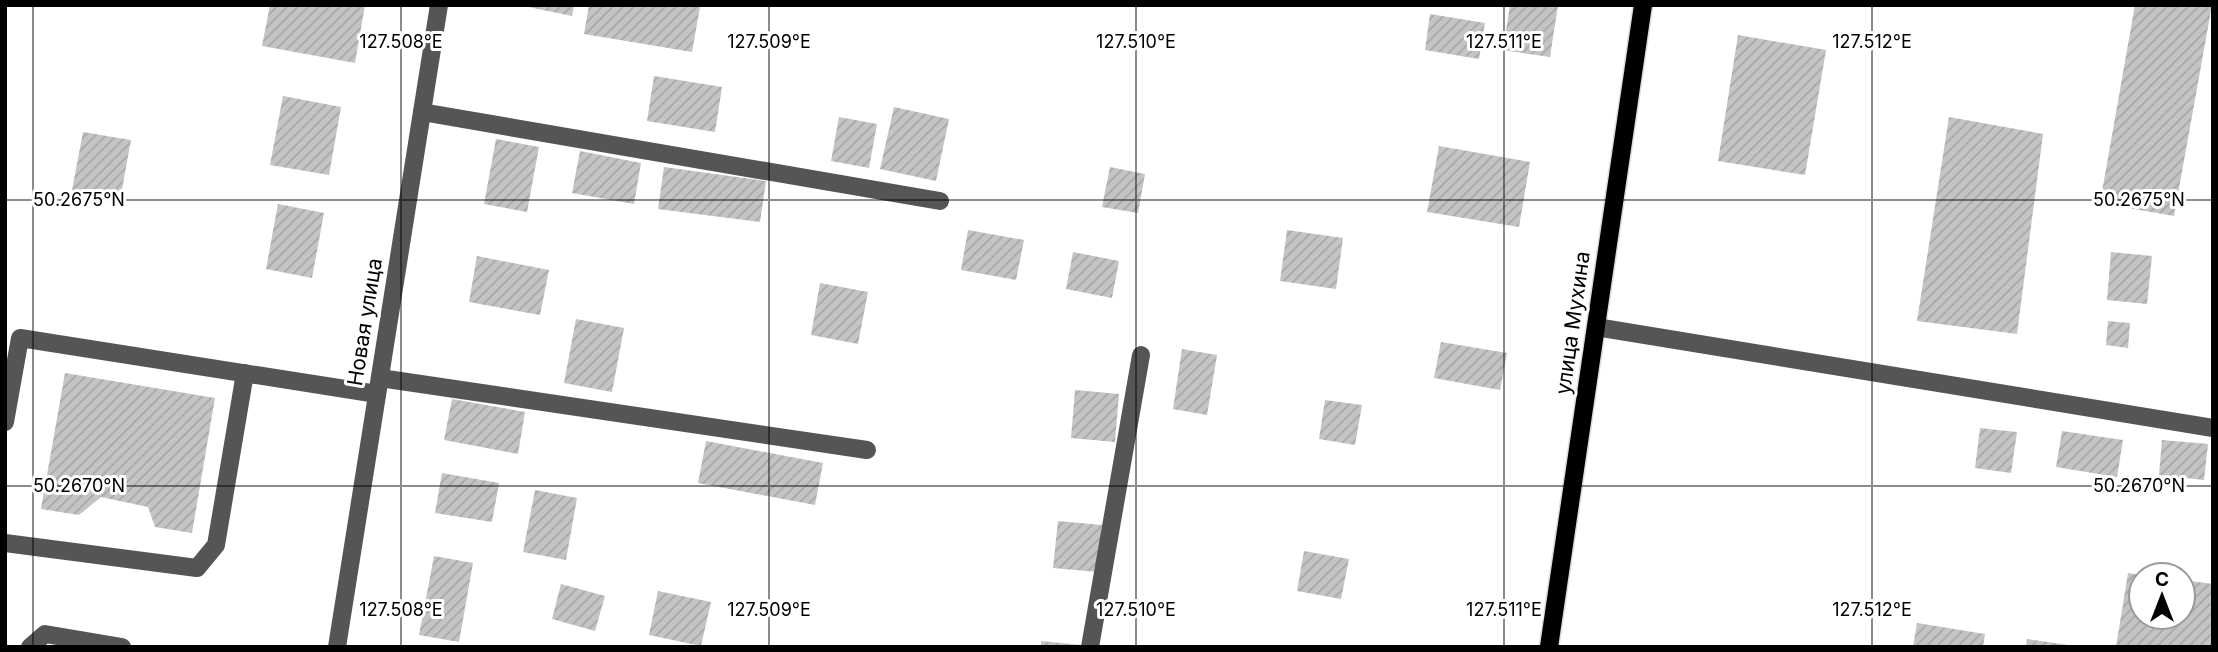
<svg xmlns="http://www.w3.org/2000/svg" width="2218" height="652" viewBox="0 0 2218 652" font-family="Inter,sans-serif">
<defs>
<pattern id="building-hatch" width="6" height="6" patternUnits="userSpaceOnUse" patternTransform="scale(1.75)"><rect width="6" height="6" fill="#c4c4c4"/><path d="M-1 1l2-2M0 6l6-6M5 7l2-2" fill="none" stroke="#a7a7a7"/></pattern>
</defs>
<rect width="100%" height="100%" fill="#fff"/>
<g fill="url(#building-hatch)">
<polygon points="270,5 365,5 355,63 262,46"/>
<polygon points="519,5 574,5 572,16"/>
<polygon points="589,5 687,5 700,7 692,52 584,34"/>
<polygon points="1510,5 1558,5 1550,57 1503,50"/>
<polygon points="2135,5 2212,5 2174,216 2100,203"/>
<polygon points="1430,14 1485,23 1479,59 1425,50"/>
<polygon points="1738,35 1826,50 1805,175 1718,161"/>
<polygon points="654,76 722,87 715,132 647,121"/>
<polygon points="283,96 341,107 329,175 270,165"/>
<polygon points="894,107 949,119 936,181 880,169"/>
<polygon points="839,117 877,124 869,168 831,161"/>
<polygon points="1949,117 2043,134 2017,334 1917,321"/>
<polygon points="83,132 131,140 120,200 72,190"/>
<polygon points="496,139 539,147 527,212 484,204"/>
<polygon points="1439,146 1530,162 1519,227 1427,212"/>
<polygon points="580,151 641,163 634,204 572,193"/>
<polygon points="664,167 766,181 760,222 658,209"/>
<polygon points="1110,167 1145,174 1138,213 1102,207"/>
<polygon points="278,204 324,213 312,278 266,269"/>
<polygon points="968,230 1024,240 1016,280 961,270"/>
<polygon points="1287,230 1343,238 1336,289 1280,281"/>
<polygon points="1073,252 1119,261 1112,298 1066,289"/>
<polygon points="2111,252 2152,256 2147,304 2107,300"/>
<polygon points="477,256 549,270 540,315 469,302"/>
<polygon points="820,283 868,292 858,344 811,335"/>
<polygon points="576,319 624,328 612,392 564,383"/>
<polygon points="2108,321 2130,323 2128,348 2106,345"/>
<polygon points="1441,342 1507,353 1500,390 1434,378"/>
<polygon points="1182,349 1217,355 1207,415 1173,409"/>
<polygon points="65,373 215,398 192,533 155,527 148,507 101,497 79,515 41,509"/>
<polygon points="1075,390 1119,394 1115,442 1071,438"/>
<polygon points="452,399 525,412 518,454 444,440"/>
<polygon points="1325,400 1362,405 1355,445 1319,439"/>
<polygon points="1980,428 2017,432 2011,473 1975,468"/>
<polygon points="2062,431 2123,440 2117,477 2056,467"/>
<polygon points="2162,440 2208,444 2204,480 2159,475"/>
<polygon points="706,441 823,463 815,505 698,483"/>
<polygon points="442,473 499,483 492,522 435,513"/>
<polygon points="535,490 577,498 566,560 523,552"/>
<polygon points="1058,521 1102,525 1098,572 1053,568"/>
<polygon points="1304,551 1349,559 1341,599 1297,591"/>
<polygon points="434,556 473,563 459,642 419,635"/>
<polygon points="2128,573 2141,575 2141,617 2183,617 2183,580 2213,584 2213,647 2116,647"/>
<polygon points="561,584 605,596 595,631 552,619"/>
<polygon points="658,591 711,602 701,646 649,635"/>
<polygon points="1917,623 1985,634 1983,647 1913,647"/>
<polygon points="2027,639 2068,645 2068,647 2026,647"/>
<polygon points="1041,641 1081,645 1081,647 1041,647"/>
</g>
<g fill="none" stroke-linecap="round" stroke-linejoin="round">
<g stroke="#dbdbdb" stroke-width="21">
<polyline id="major" points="1549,647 1643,5"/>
</g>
<g stroke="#555" stroke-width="18">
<polyline points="422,112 940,201"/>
<polyline points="1596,327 2213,428"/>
<polyline points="380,378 867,450"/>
<polyline points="5,422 20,338 377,394"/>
<polyline points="5,543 197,568 216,545 245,373"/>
<polyline points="30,647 45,634 122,647"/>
<polyline points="337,647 439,5"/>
<polyline points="1090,647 1141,355"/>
</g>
<use href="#major" stroke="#000" stroke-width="18"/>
</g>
<path fill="none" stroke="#000" stroke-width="2" stroke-opacity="0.45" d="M33,5v642M401,5v642M769,5v642M1136,5v642M1504,5v642M1872,5v642M5,200h2208M5,486h2208"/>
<g text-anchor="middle" stroke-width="6" stroke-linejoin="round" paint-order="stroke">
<g font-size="21" fill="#000" stroke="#fff">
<text transform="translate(365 322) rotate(-81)" y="7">Новая улица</text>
<text transform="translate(1573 323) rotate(-82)" y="7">улица Мухина</text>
</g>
</g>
<g font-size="18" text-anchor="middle" fill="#000" stroke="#fff" stroke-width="6" stroke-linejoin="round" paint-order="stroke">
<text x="401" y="48">127.508°E</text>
<text x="769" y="48">127.509°E</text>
<text x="1136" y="48">127.510°E</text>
<text x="1504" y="48">127.511°E</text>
<text x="1872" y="48">127.512°E</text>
<text x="79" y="206">50.2675°N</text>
<text x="2139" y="206">50.2675°N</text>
<text x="79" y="492">50.2670°N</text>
<text x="2139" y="492">50.2670°N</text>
<text x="401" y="616">127.508°E</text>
<text x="769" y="616">127.509°E</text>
<text x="1136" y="616">127.510°E</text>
<text x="1504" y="616">127.511°E</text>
<text x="1872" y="616">127.512°E</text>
</g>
<rect width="2218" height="652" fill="none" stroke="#000000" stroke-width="14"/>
<g transform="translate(2162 596)"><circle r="33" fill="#ffffff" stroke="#999999" stroke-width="2"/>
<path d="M0-5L12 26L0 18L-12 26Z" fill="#000000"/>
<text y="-10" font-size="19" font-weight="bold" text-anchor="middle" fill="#000000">С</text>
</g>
</svg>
